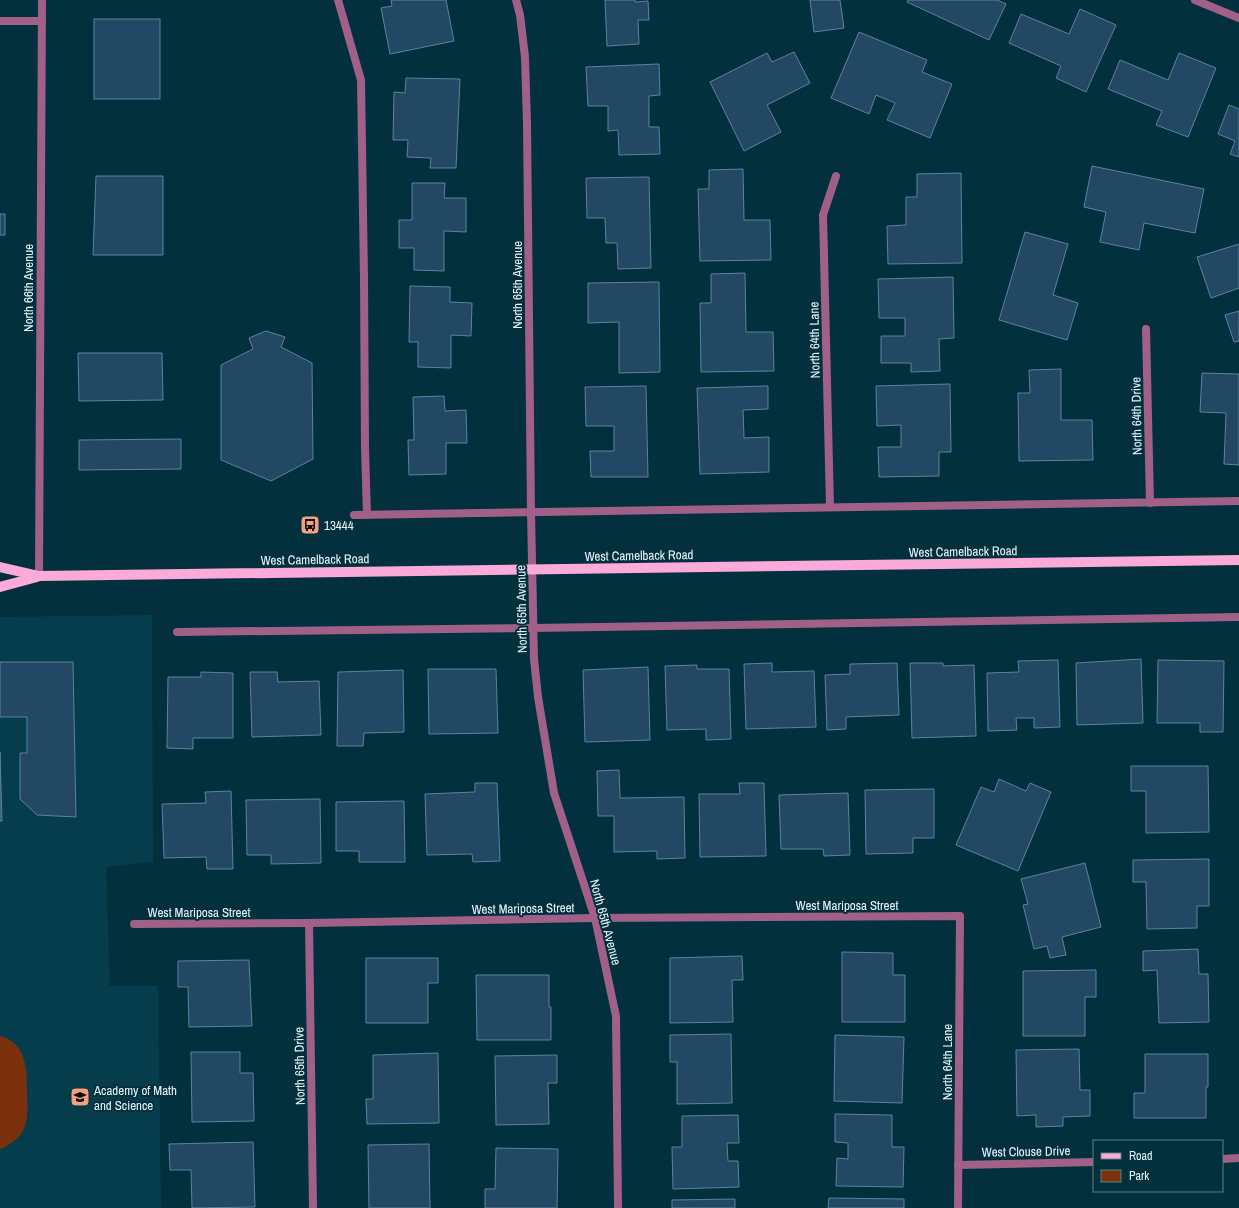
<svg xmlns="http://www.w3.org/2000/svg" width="1239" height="1208" viewBox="0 0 1239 1208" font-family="'Archivo Narrow',sans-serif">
<rect width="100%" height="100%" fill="#03303d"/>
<polygon fill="#063d4c" points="152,615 153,862 106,867 110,986 158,986 161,1208 0,1208 0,617"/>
<path fill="#7b310b" d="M0,1036c26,7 27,32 27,55 1,20 3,40 -16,52 -4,3 -7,5 -11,6z"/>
<g fill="#234864" stroke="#5c82a1">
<polygon points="391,0 446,0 454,41 390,54 381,8 392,6"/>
<polygon points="605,0 635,0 635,2 648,1 649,20 638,20 639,44 607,46"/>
<polygon points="810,0 840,0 844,28 814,32"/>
<polygon points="908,0 997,0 1006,4 989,40 907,2"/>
<polygon points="1080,9 1116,25 1086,92 1056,78 1061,66 1009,43 1021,14 1069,34"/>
<rect x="94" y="19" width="66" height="80"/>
<polygon points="859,32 927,60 922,72 952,84 930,138 887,120 895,103 876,95 869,114 831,98"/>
<polygon points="794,52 810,83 767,105 781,132 744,151 710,82 767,53 772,62"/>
<polygon points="1179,53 1216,68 1188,137 1156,125 1162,111 1108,89 1120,60 1168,80"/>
<polygon points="659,64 660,95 649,96 649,127 659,127 660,154 619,155 618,130 608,131 608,106 588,106 586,67"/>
<polygon points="406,78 460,79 456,168 430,168 431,158 407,157 408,140 393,140 394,92 405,93"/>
<polygon points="1229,105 1239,109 1239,157 1230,154 1235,141 1218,134"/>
<polygon points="1092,166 1204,189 1195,233 1144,223 1139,250 1100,242 1106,212 1084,207"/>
<polygon points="743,169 744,220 770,220 771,260 700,261 698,189 709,189 709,170"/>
<polygon points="961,173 962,263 888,264 887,226 906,225 906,197 917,197 917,174"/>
<polygon points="96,176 163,176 163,255 93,255"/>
<polygon points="649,177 651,268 618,269 617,243 606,243 605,218 587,218 586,178"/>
<polygon points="412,183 445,183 444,198 466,198 466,232 444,231 444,271 414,270 414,248 399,248 399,220 412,220"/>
<rect x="0" y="214" width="5" height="21"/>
<polygon points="1025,232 1068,244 1053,295 1078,303 1067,340 999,320"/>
<polygon points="1239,244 1239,288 1211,298 1197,257"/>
<polygon points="745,273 746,332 773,332 774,371 701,372 700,303 711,303 711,274"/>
<polygon points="953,277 954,338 939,339 940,371 911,372 911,363 881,363 881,336 905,336 905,318 879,318 878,279"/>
<polygon points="659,282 660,372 619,373 619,322 588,323 588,283"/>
<polygon points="410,286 450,287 450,302 472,303 471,336 451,335 451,368 418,367 418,342 409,342"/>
<polygon points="1239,311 1239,341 1234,342 1225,315"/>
<polygon points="266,331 285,337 281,347 312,363 313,459 271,481 221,460 221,365 253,349 249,338"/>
<polygon points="78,353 162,353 163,400 79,401"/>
<polygon points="1061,369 1061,420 1092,420 1093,460 1019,461 1018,393 1030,393 1029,370"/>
<polygon points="1202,373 1239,374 1239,465 1224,464 1226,413 1200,412"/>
<polygon points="950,384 951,452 939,452 939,476 879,477 878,447 901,447 901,425 877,426 876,386"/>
<polygon points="646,386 648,477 591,477 590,451 614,451 614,426 586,426 585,387"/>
<polygon points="768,386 768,409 743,410 744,438 769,437 769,472 700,474 697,388"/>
<polygon points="444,396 445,411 466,410 467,443 446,443 446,474 409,475 408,440 414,440 413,397"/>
<polygon points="181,439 181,469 79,470 79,440"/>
<polygon points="1141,659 1143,723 1077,725 1076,663"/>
<polygon points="1058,660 1060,727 1034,728 1034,718 1016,718 1017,730 988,731 987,673 1019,672 1018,661"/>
<polygon points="1158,660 1224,661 1223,732 1200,732 1200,723 1157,723"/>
<polygon points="0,662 73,662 76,817 37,815 20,799 20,753 27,753 27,717 0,717"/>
<polygon points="772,663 772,672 814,671 816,727 746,729 744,664"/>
<polygon points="897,663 899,715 846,717 846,729 827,730 825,675 850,674 850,664"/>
<polygon points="910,663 943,663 943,666 974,665 976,736 912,738"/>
<polygon points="697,665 697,669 729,669 731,739 706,740 706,729 667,730 665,666"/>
<polygon points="648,667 650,740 585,742 583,670"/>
<polygon points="428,669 496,669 498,733 429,734"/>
<polygon points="403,670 404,732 364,733 363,746 337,746 338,672"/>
<polygon points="201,672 233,673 233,738 193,738 193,749 167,748 168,677 201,677"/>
<polygon points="250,672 277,672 278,682 319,681 321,735 252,737"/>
<polygon points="0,752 2,821 0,821"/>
<polygon points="1131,766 1208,766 1209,832 1146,833 1146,791 1131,791"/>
<polygon points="619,770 620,798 684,797 685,858 657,859 657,851 614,852 614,816 598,816 597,771"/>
<polygon points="999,779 1026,791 1030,783 1051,792 1018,871 956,845 981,787 994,792"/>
<polygon points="475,783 497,783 500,861 473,862 472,854 427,855 425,794 475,792"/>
<polygon points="739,783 764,783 766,856 700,857 699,794 740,794"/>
<polygon points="934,789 934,838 913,838 913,853 866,854 865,790"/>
<polygon points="231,791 233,869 207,869 206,857 164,858 162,804 206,803 205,792"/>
<polygon points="848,793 850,855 824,856 823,849 781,849 779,795"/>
<polygon points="320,799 321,863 271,864 271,855 247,855 246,800"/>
<polygon points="404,801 405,862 359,862 359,851 336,851 336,802"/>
<polygon points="1209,859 1209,906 1197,906 1197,928 1147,929 1146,882 1133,882 1133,860"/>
<polygon points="1085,863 1101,927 1062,937 1066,955 1050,958 1047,946 1034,949 1023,905 1028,904 1021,879"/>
<polygon points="1198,949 1199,974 1208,974 1209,1022 1159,1023 1157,970 1143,971 1143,951"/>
<polygon points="842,952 893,953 893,975 905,975 905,1022 842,1022"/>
<polygon points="742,956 743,980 732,980 733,1022 670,1023 670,958"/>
<polygon points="366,958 438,958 438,983 428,983 428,1023 366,1023"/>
<polygon points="249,960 252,1026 189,1027 188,987 178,987 178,961"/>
<polygon points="1096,970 1096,997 1085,997 1085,1036 1023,1036 1023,971"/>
<polygon points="476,975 549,975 549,1007 551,1007 551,1040 477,1040"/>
<polygon points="731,1034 732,1103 677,1104 677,1062 670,1062 670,1035"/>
<polygon points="835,1035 904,1037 902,1103 834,1101"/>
<polygon points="1079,1049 1080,1090 1090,1090 1090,1116 1063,1117 1063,1126 1036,1127 1036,1115 1017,1116 1016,1050"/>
<polygon points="191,1052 240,1052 240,1073 253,1073 254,1121 192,1122"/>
<polygon points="438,1053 439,1123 367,1124 366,1099 373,1099 373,1055"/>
<polygon points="1145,1054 1208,1054 1208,1087 1206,1087 1206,1118 1134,1118 1134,1093 1145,1093"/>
<polygon points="557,1055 557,1083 548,1083 549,1124 496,1125 495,1056"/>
<polygon points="835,1114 892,1115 892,1147 904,1147 903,1187 836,1186 837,1158 848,1159 848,1143 835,1142"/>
<polygon points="738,1115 739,1143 727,1143 728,1161 738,1161 739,1187 673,1189 672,1147 682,1147 682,1116"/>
<polygon points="253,1142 255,1207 192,1208 191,1170 170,1170 169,1144"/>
<polygon points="429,1144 430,1208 369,1208 368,1145"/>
<polygon points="496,1148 558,1149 557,1208 485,1208 485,1189 495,1189"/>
<polygon points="829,1198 904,1199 904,1208 828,1208"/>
<polygon points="735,1199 735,1208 672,1208 672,1200"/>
</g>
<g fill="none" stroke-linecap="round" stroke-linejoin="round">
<g stroke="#a16088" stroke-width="8">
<polyline points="338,0 361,80 364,278 365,448 367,515"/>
<polyline points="0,21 42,21"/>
</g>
<g stroke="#a16088" stroke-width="8">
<polyline points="516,0 520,15 525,57 527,123 531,512 534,659 538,697 554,793 595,918 616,1016 618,1208"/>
<polyline points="1195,0 1239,18"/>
<polyline points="1146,329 1150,503"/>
<polyline points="830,506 823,215 836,176"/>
<polyline points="354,515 1239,501"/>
<polyline points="39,576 42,0"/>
<polyline points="177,632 533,628 1239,617"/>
<polyline points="309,923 313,1208"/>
<polyline points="134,924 309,923 595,918 960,916 958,1208"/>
<polyline points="1222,1159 1239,1158"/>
<polyline points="958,1165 1094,1162"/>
</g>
<g stroke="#fbaada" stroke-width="10">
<polyline points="0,567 39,576 1239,560"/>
<polyline points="0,587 37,577"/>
</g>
</g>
<defs>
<g id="bus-square" transform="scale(1)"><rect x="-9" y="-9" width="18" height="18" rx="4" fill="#f2a07f" stroke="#03303d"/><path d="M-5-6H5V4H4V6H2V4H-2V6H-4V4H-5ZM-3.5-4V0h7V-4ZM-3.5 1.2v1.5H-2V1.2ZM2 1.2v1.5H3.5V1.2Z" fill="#111"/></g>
<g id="school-square" transform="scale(1)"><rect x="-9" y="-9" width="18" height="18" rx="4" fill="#f2a07f" stroke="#03303d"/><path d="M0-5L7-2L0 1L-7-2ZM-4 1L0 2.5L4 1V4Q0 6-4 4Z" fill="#111"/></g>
</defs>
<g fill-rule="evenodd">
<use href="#bus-square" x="310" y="525"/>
<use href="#school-square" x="80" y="1097"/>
</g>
<g text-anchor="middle" stroke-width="4" stroke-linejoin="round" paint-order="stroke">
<g font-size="13" fill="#e7f7fe" stroke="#03303d">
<text transform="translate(517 285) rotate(-90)" y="5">North 65th Avenue</text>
<text transform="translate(28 288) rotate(-90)" y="5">North 66th Avenue</text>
<text transform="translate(814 340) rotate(-91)" y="5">North 64th Lane</text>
<text transform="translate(1136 416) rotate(-91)" y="5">North 64th Drive</text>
<text transform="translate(963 551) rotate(-1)" y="5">West Camelback Road</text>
<text transform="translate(639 555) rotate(-1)" y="5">West Camelback Road</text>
<text transform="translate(315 559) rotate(-1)" y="5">West Camelback Road</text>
<text transform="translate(521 609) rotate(-91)" y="5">North 65th Avenue</text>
<text x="847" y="910">West Mariposa Street</text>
<text transform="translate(523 908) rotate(-1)" y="5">West Mariposa Street</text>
<text x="199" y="917">West Mariposa Street</text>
<text transform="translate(606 922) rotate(75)" y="5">North 65th Avenue</text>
<text transform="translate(947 1062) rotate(-90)" y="5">North 64th Lane</text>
<text transform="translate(299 1066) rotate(-91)" y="5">North 65th Drive</text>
<text transform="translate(1026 1151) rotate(-1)" y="5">West Clouse Drive</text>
</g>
<g font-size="13" fill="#e7f7fe" stroke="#03303d" text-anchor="start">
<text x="324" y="530">13444</text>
<text x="94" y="1095">Academy of Math<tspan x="94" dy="15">and Science</tspan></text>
</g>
</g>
<rect x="1093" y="1140" width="130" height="52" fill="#03303d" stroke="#5e808a"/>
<rect x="1101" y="1153" width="20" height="6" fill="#fbaada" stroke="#5e808a"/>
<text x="1129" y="1160" font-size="12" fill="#e7f7fe">Road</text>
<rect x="1101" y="1170" width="20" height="12" fill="#7b310b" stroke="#5e808a"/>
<text x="1129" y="1180" font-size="12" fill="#e7f7fe">Park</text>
</svg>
